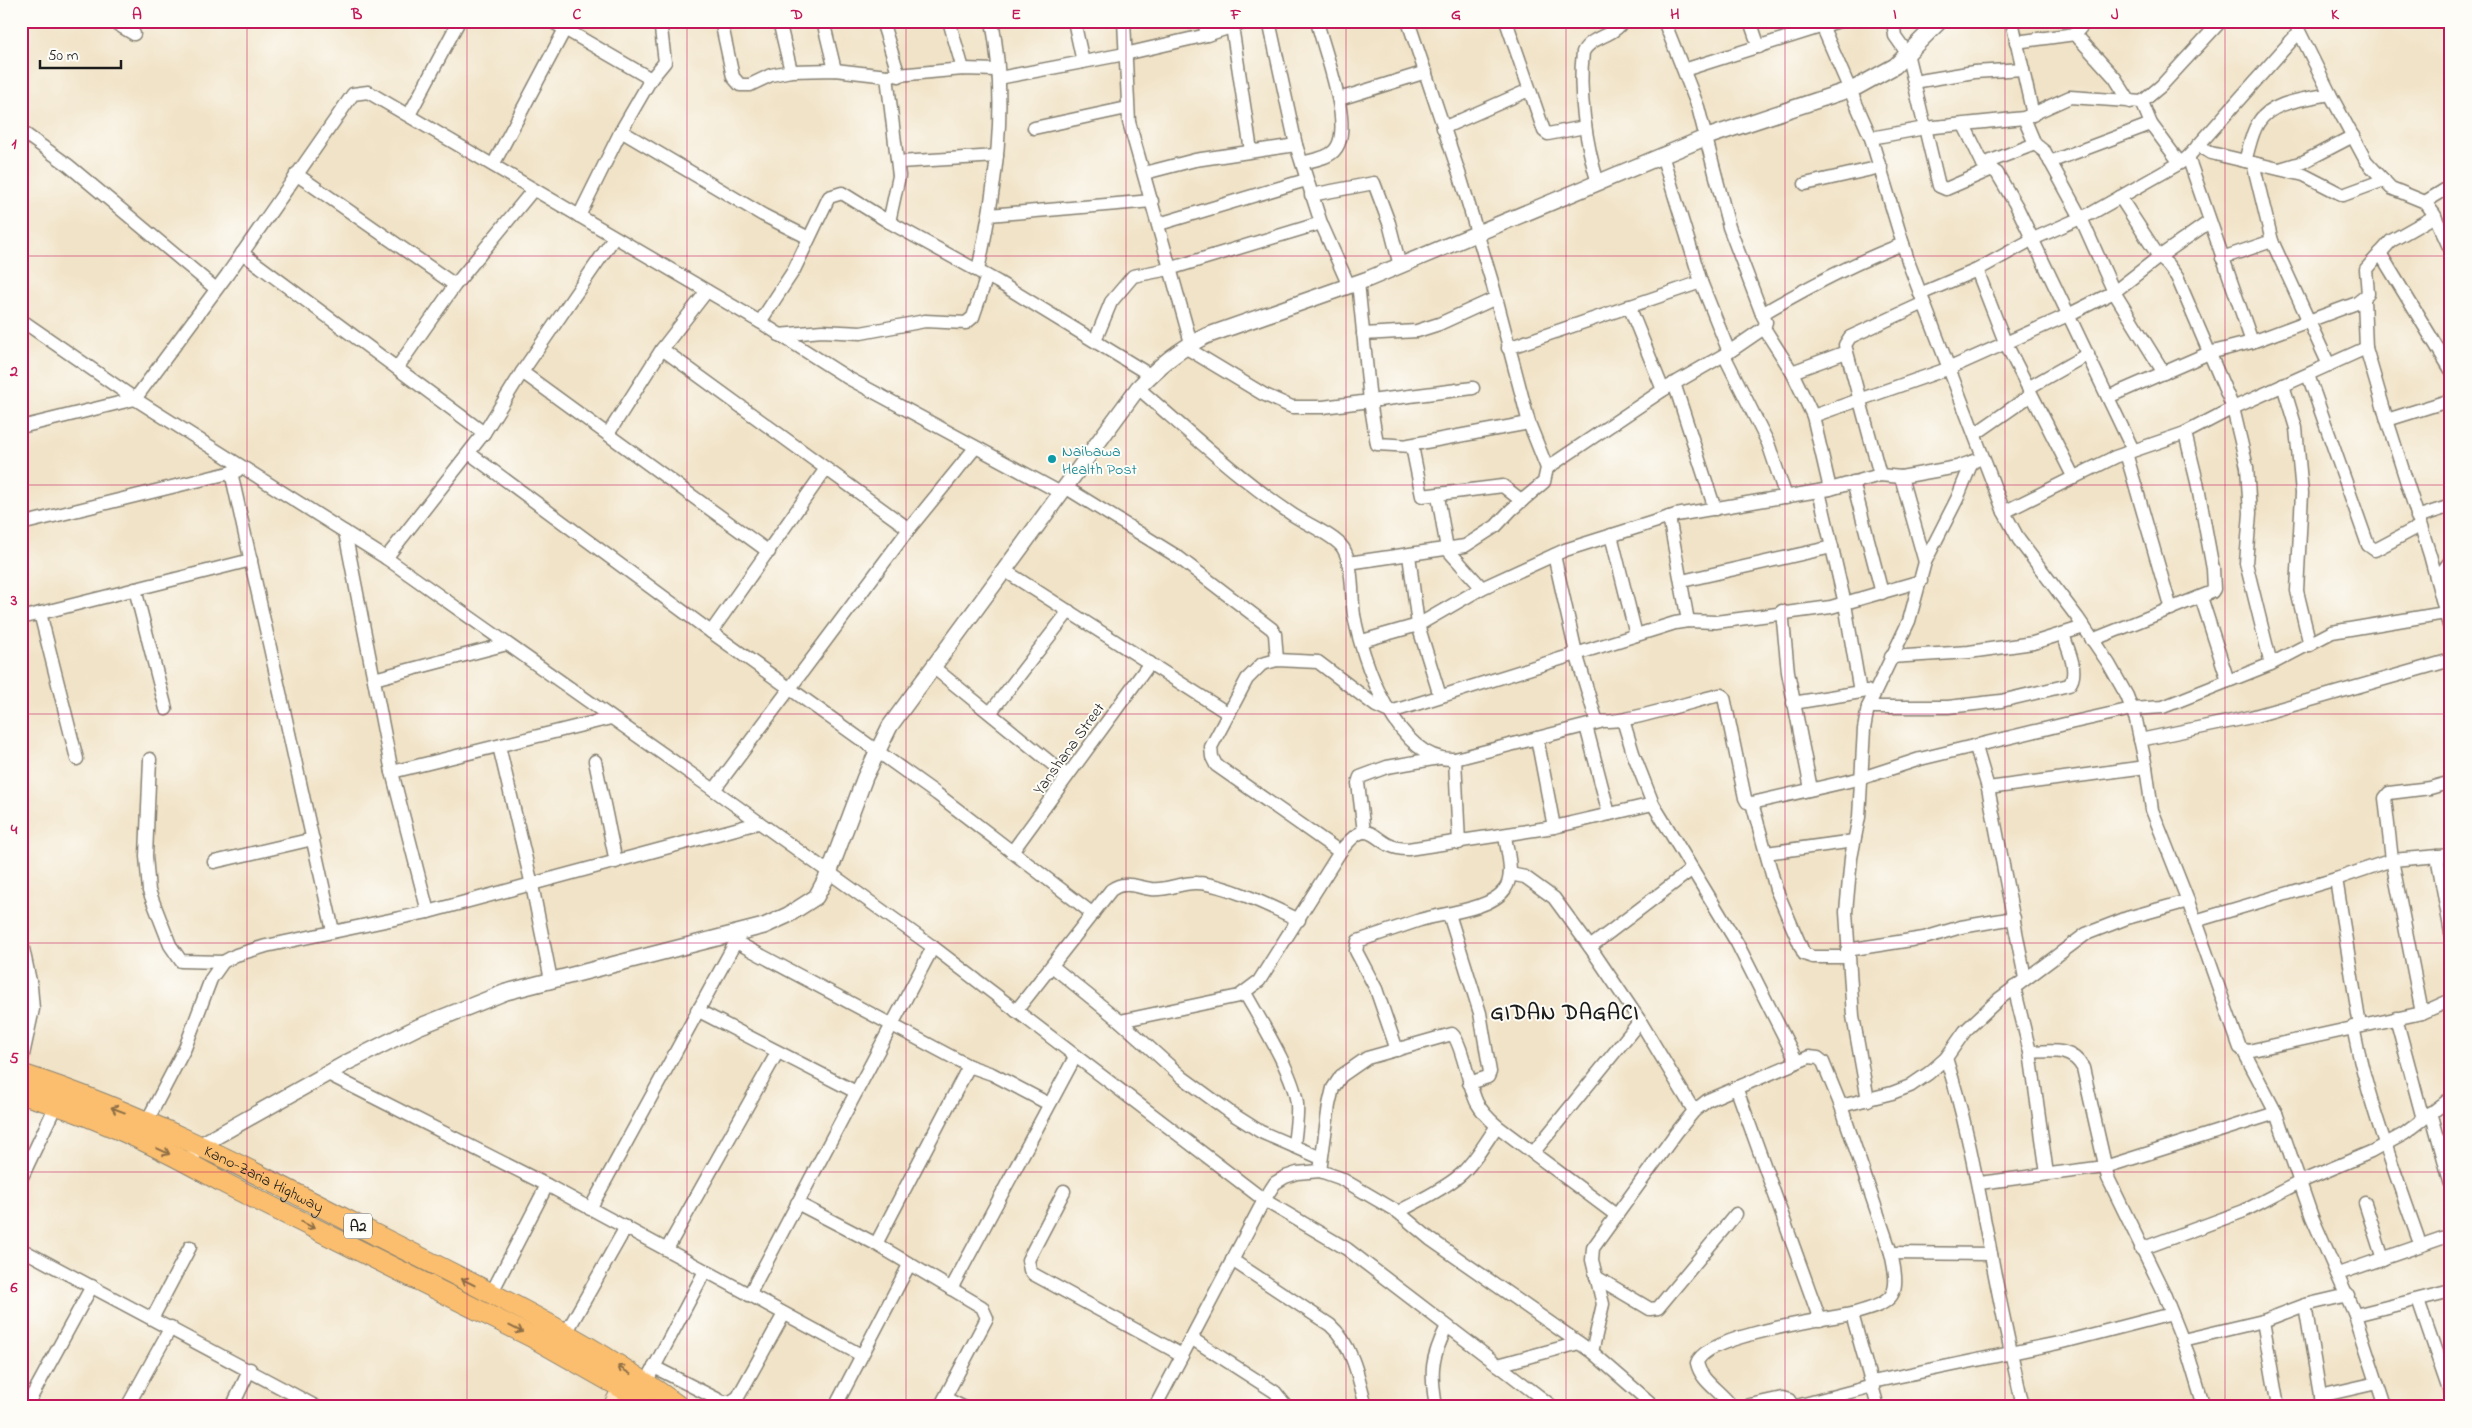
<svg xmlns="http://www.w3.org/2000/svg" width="2472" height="1428" viewBox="0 0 2472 1428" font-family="'Indie Flower',sans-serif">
<rect width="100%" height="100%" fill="#fdfcf7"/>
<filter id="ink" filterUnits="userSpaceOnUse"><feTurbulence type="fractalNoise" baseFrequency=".02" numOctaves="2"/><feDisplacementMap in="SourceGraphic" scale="10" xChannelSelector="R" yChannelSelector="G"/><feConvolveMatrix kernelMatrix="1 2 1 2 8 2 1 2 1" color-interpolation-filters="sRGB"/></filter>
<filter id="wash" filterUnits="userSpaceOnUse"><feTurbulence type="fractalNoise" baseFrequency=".0096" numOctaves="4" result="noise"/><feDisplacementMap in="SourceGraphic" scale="20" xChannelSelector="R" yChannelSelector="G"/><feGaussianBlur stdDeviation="1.12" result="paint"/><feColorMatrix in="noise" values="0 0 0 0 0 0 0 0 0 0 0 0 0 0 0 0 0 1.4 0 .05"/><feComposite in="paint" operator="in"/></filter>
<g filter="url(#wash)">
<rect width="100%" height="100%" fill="#f1e3c7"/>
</g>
<g filter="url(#ink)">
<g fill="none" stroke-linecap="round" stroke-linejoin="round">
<g stroke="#868072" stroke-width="15">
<g id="minor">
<polyline points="112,21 134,34"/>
<polyline points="551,21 651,79"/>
<polyline points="721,21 733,77 740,85 750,85 771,75 791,71 835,70 887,76 963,69 997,70"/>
<polyline points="779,21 791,71"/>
<polyline points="823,21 835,70"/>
<polyline points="882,21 899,76"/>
<polyline points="949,21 963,69"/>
<polyline points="1074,21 1083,62"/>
<polyline points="1124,21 1129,122 1191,343"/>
<polyline points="1204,21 1207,35"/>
<polyline points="1269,21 1296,145 1321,223 1349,286"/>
<polyline points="1506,21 1544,131 1548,134 1585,127"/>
<polyline points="1664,21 1698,107 1729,227 1762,314"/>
<polyline points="1750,21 1759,47"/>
<polyline points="1820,21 1871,138 1909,264 2004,512 2019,540 2077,617 2109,664 2127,696 2136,720 2146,767 2152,810 2188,901 2240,1048 2248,1051 2422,1013 2451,1000"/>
<polyline points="1893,21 1895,36 1907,53 1939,186 1946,189 1992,169"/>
<polyline points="2012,21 2033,115"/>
<polyline points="2294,21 2330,94 2366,161 2391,188 2425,202 2434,214 2451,251"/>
<polyline points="1232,26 1251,151"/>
<polyline points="2075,34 2115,78 2130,102"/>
<polyline points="2016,42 2075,34 2086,21"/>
<polyline points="1684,70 1839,21"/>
<polyline points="887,76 899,176 889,222"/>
<polyline points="999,78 1125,54 1207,35 1249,21"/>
<polyline points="1914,82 1974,72 2023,69"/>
<polyline points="1339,99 1426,72"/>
<polyline points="2142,102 2151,124 2180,163"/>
<polyline points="409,115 459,21"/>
<polyline points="2024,118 2035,144 2045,152 2081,218 2114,292 2164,373"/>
<polyline points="1964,125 1983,164 1997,173 2017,207 2133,450"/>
<polyline points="1034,128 1127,108"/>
<polyline points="1443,128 1529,90"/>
<polyline points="21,131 68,165 216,289"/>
<polyline points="621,131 763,215 809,238"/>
<polyline points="1871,138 1925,128 2024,118 2070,97 2142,102 2161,86 2221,21"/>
<polyline points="2198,145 2211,153 2304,175 2343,195 2384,180"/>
<polyline points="1662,155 1701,282 1729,352"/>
<polyline points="2188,157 2252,342"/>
<path d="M2245,161c4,-12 6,-27 13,-38 13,-22 50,-24 72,-29"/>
<polyline points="899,162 997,156"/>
<polyline points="2050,162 2151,124"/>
<path d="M1302,163c10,-3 24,-4 32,-12 22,-22 -11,-102 -17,-130"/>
<polyline points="1983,164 2035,144"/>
<polyline points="493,165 565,29 571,21"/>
<polyline points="2280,169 2303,162 2353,136"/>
<polyline points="1145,173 1195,160 1296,145"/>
<polyline points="296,174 455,285"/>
<path d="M1598,183c-12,-38 -20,-92 -15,-131 8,-16 30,-15 40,-31"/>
<polyline points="1805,184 1881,167"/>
<polyline points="1311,195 1374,183 1389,223 1400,266"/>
<polyline points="2120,197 2159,257 2168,265 2177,277 2233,408 2247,467 2250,513 2246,563 2271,664"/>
<polyline points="2425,202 2451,186"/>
<polyline points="989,215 1152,201"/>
<polyline points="579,216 621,131 651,79 665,62 660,21"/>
<polyline points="1159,224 1306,180"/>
<polyline points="2272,241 2329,365"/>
<polyline points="242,253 484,433"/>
<polyline points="2380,253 2451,370"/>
<polyline points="2222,258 2272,241 2253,163"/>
<path d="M978,270c18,-83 30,-165 14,-249"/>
<polyline points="1977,270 2005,342 2074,478"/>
<polyline points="1358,282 1370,401 1377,444 1412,446 1422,496 1503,486 1522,501"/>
<polyline points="1920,294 1977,270 2033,239 2092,213 2180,163 2188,157 2299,32"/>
<polyline points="2364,299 2366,348"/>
<polyline points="1629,306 1663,390"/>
<polyline points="21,320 135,399 386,558 714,790 933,947 1264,1200 1347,1249 1553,1407"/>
<polyline points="760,322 794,270 829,197 842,193 889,222 998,282 1150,375"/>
<polyline points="1764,328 1792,372 1813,416 1830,489"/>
<polyline points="1363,334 1417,331 1439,324 1496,298"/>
<polyline points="779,335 822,331 861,333 925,321 966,323 973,317 987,276"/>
<polyline points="1095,341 1111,302 1133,276 1169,269 1321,223"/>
<polyline points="1185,347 1263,394 1292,407 1323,407 1473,388"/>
<polyline points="1508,348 1701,282"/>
<polyline points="662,349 909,529"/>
<polyline points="1724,355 1768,443 1786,497"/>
<polyline points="397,368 455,285 533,190"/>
<polyline points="522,372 769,552"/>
<polyline points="1792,372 1846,352"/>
<polyline points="2308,375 2368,545 2375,550 2420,526"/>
<polyline points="1674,383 1715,509"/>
<polyline points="2283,385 2296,428 2302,493 2297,591 2310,645"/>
<path d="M1138,388c50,43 100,90 155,127 12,8 42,21 50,33 11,18 8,47 11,67 8,45 43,148 101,144l145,-37"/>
<polyline points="2028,388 2088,354"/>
<polyline points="2108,397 2209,353 2252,342 2357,303 2368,294 2366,269 2391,241 2435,216"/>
<polyline points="2451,400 2387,420 2430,555 2451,633"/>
<polyline points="1813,416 1950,368 2068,315 2114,292 2159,257 2209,222"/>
<polyline points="21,427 135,399 227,275 353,94 368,92 760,322 848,378 1061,493"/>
<polyline points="608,434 662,349 707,291"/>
<polyline points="1975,434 2031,395"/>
<polyline points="1409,445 1529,423"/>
<polyline points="469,453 711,632 937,794 1093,914"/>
<polyline points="2126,453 2171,609"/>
<path d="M1547,468l116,-78 66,-38 35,-24 2,-6 -4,-8c46,-27 91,-51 141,-70"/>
<polyline points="231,472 333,931"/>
<polyline points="1880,475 1845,345 1850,337 1924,303"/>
<polyline points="1901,477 1925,562"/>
<polyline points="1853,482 1882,593"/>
<polyline points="1065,487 1178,557 1272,629 1275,634 1277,660"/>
<polyline points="1819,491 1845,604 1860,692"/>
<polyline points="1438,496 1447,549 1482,588"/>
<polyline points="2004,512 2115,457 2185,433 2233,408 2366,348 2387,420"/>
<polyline points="1669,517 1688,621"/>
<polyline points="2417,517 2451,506"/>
<polyline points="21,524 237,471"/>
<polyline points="345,532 392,772 428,912"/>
<polyline points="1611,535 1636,635"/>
<polyline points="1409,555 1418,625 1440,696"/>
<path d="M1554,555l22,98 20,66c13,11 104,-21 125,-24l3,2 21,101 2,4 5,1 110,-25 58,-19 145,-35 67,-15 31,-2 108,-43 61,-32 113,-19"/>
<polyline points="386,558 484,433 522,372 614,238"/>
<polyline points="1348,563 1465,546 1496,526 1511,510 1544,482 1547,468 1529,423 1492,282 1460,176 1408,21"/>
<polyline points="1004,570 1229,714"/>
<polyline points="2437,579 2451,560"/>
<polyline points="1682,581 1832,547"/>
<polyline points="135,589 166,709"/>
<polyline points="2201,597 2228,681"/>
<polyline points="1782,611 1788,672 1811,789"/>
<polyline points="40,613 77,759"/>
<polyline points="21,618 251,560"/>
<polyline points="711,632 825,470"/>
<polyline points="2092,640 2212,592 2214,589 2213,569 2197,482 2185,433"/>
<polyline points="1362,641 1418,625 1482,588 1565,550 1676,515 1830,489 1880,475 1901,477 1957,467 1977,460"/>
<polyline points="1891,657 1969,652 2033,643 2084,627"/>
<polyline points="933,667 1067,776"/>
<polyline points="374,679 507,644"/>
<polyline points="1793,703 1867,691"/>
<path d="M1868,707h80l53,-6 68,-16c11,-13 -2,-37 -6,-51"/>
<polyline points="990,713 1069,611"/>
<polyline points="1623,720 1633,753 1653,804 1737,943 1797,1062"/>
<polyline points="1586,726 1609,814"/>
<polyline points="1537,738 1554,827"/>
<polyline points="2140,740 2251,717 2451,660"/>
<polyline points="499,746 532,885 551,980"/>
<polyline points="1976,747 1988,788 2025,978"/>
<polyline points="150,759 146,856 149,891 170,945 181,961 223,962"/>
<polyline points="1455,759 1459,843"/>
<polyline points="595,761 616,862"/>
<polyline points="392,772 611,718"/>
<polyline points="1988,788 2146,767"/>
<polyline points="714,790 909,529 975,448"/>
<polyline points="1752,803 1776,889 1804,954 1813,957 1847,957"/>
<polyline points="1364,832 1358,783 1360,777 1387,767 1439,758"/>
<polyline points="1012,852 1150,663"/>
<polyline points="1340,852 1216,765 1212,757 1211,747 1247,679 1262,664 1277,660 1318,662 1376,706 1387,711 1397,710 1675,623 1688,621 1716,622 1831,607 1921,581"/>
<polyline points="1766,853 1854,841"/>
<polyline points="2437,856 2451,933"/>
<polyline points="214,862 313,839"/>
<polyline points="1510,874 1525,877 1554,898 1590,947 1640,1021 1694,1111"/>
<polyline points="1449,914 1480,1013 1490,1072 1488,1077 1469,1083"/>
<polyline points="2195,921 2336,879"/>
<polyline points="21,939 31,986 33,1009 21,1064"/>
<polyline points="736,942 969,1066 992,1074 1049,1104"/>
<polyline points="1590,947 1691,870"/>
<polyline points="1847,950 1924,938 1961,927 2014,918"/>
<polyline points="1052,966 1120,1021 1182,1077 1231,1113 1261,1132 1321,1158"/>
<polyline points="2014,987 2030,1052 2047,1174"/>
<path d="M1245,993c15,27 49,81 52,111 1,14 -2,29 -3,42"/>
<polyline points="697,1010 856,1092"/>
<path d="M1016,1011l95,-121c14,-10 25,-3 40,-1 16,2 30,-7 46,-6 29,1 75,24 102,37"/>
<polyline points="2422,1013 2392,860 2451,855"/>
<polyline points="2396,1018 2423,1119"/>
<path d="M1120,1021l119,-25 20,-15 81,-129c34,-44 31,-2 68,-3l146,-22 99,-23"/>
<polyline points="2360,1026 2336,879 2392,860 2385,798 2389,793 2430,788 2451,782"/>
<path d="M2353,1027c14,72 41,142 65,211"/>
<path d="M1397,1050l-21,-61 -20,-38 2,-10c21,-7 41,-14 62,-21 23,-7 71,-10 85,-31 10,-14 2,-38 0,-53"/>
<polyline points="2243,1050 2276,1113 2312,1217 2355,1315 2385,1407"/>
<path d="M2030,1052c20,-1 42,-5 53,16l25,110 55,113 25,63 16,53"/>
<path d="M1946,1058c21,64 32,130 45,196 9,51 21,102 32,153"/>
<polyline points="328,1074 547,1185 861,1355"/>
<polyline points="1736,1087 1820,1320"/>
<polyline points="1868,1100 1853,1016 1846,912 1851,858 1859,817 1864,729 1868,707 1909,621 1925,562 1957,499 1972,462"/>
<polyline points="1841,1106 1892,1093 1910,1086 1929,1073 1946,1058 1965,1031 1999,999 2086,934 2127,918 2188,901"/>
<polyline points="2431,1112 2451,1185"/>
<polyline points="147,1121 185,1048 211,979 223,962 236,955 266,946 428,912 758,823"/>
<polyline points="1533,1153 1640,1021"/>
<path d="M1320,1171l9,-66 4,-17 8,-12 26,-18 85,-24c10,8 17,54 25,69 5,9 12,16 20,23l119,89"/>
<polyline points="21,1179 57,1103"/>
<polyline points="1979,1183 2105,1167 2276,1113"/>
<polyline points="1064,1191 1028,1260 1030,1270 1033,1274 1182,1355"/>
<polyline points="797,1203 876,1244 982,1307 987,1318 940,1407"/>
<polyline points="2365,1203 2383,1259"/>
<polyline points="590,1209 740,934"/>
<path d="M1398,1212c20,-11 43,-21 61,-36 15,-13 26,-33 38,-50"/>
<polyline points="876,1244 969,1066"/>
<polyline points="21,1249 317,1407"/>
<polyline points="667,1249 777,1053"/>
<polyline points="2141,1249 2244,1211 2300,1182 2371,1152 2404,1134 2451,1098"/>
<polyline points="1891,1253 1991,1254"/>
<path d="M1232,1260l98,65c22,19 29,53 36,82"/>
<polyline points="2338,1274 2451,1235"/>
<polyline points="1596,1277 1650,1309 1658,1308 1736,1214"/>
<polyline points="951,1289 1075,1057"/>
<polyline points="491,1294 547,1185"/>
<polyline points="749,1295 933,947"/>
<polyline points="2418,1300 2451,1396"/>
<polyline points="2305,1305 2322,1407"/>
<polyline points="2355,1315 2451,1291"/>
<polyline points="153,1317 190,1247"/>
<polyline points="2263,1321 2278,1407"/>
<polyline points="566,1333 626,1227"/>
<polyline points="1191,1338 1275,1392 1287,1407"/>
<polyline points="2183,1340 2263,1321 2305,1305 2348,1295"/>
<path d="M1592,1352l11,-48 -11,-44 1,-12 83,-115 18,-22 14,-11 101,-43 9,1 5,4 18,44 50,147c10,44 4,49 -39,61l26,93"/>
<polyline points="1498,1365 1579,1343"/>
<polyline points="654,1367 723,1402 730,1402 738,1397 784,1314"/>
<polyline points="650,1375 705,1271"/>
<polyline points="1872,1382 2063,1342 2172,1314"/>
<polyline points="2320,1396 2377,1383"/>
<polyline points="945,1398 963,1407"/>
<polyline points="26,1407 92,1286"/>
<polyline points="127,1407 171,1327"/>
<polyline points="232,1407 250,1369"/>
<polyline points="835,1407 909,1265"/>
<polyline points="1155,1407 1264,1200 1275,1183 1285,1177 1297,1173 1320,1171 1340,1178 1398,1212 1430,1239 1592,1352 1655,1407"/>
<path d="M1436,1407c-6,-37 -5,-48 11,-81"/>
<path d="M1732,1407c-11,-16 -31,-25 -35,-44 7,-27 127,-44 155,-49"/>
<polyline points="1741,1407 1782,1398 1789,1400 1793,1407"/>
<polyline points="1793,1407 1873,1386"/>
</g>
</g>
<g stroke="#868072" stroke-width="18">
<path id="tertiary" d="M195,1152l4,-6 149,-84 70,-35 88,-35 258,-66 24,-11 28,-18 13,-24 36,-96 25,-51 248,-338c21,-22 41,-39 68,-52l162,-57 339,-142 150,-50 38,-21 45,-45"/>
</g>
<g stroke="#868072" stroke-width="20">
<polyline id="secondary" points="612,1407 622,1388"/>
</g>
<g stroke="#868072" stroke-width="22">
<g id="trunk">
<path id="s1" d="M21,1074c125,40 241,102 357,162 103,52 208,102 302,171"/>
<path d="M21,1094c71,19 141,54 205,90l306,153 90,51 28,19"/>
</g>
</g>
<use href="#minor" stroke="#fff" stroke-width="12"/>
<use href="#tertiary" stroke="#fff" stroke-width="15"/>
<use href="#secondary" stroke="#fde5c5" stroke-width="18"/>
<use href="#trunk" stroke="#fbbe6e" stroke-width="20"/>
</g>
<defs><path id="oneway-shaft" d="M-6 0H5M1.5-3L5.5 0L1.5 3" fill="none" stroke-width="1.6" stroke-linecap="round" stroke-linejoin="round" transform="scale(1.25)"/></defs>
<g stroke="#8c6d45">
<use href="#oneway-shaft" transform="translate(118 1110) rotate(-159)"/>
<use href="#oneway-shaft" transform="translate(163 1151) rotate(25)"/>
<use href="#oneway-shaft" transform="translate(308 1225) rotate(27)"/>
<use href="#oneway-shaft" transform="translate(468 1282) rotate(-153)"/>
<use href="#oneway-shaft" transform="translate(516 1329) rotate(27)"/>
<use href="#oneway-shaft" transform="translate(624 1370) rotate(-148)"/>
</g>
</g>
<path fill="none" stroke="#c2185b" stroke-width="1" stroke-opacity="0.55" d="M247,21v1386M467,21v1386M687,21v1386M906,21v1386M1126,21v1386M1346,21v1386M1566,21v1386M1785,21v1386M2005,21v1386M2225,21v1386M21,256h2430M21,485h2430M21,714h2430M21,943h2430M21,1172h2430"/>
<circle fill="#0f9aa8" stroke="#fdfcf7" stroke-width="2" cx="1052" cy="459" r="5"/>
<g text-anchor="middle" stroke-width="4" stroke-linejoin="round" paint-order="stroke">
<rect fill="#fdfcf7" stroke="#605f5e" stroke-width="1" x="344" y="1213.5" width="28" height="25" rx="4"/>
<g font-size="15" font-weight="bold" fill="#1c1c1c">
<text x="358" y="1231">A2</text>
</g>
<g font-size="16" fill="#0d838f" stroke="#fdfcf7" text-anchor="start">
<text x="1062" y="456">Naibawa<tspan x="1062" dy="18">Health Post</tspan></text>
</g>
<g font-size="16" fill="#1c1c1c" stroke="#fdfcf7">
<text transform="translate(1068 748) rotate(-54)" y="6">Yanshana Street</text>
<text dy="6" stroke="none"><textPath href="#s1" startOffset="265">Kano-Zaria Highway</textPath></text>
</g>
<g font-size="21" font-weight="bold" letter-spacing="1" fill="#1c1c1c" stroke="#fdfcf7">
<text x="1565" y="1019">GIDAN DAGACI</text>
</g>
</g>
<rect width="2472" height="1428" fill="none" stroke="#fdfcf7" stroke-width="55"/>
<path d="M40 60v8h81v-8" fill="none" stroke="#1c1c1c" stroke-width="2.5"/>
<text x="48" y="60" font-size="15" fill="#1c1c1c" stroke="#fdfcf7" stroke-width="4" paint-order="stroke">50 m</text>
<rect x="28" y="28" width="2416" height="1372" fill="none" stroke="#c2185b" stroke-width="2"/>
<g font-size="16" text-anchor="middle" font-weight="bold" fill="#c2185b">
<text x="137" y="19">A</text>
<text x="357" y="19">B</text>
<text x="577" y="19">C</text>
<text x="797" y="19">D</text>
<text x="1016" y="19">E</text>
<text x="1236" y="19">F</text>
<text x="1456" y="19">G</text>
<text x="1675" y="19">H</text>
<text x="1895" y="19">I</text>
<text x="2115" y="19">J</text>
<text x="2335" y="19">K</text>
<text x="14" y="148">1</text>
<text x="14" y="376">2</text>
<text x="14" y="605">3</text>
<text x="14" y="834">4</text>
<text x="14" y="1063">5</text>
<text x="14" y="1292">6</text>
</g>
</svg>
